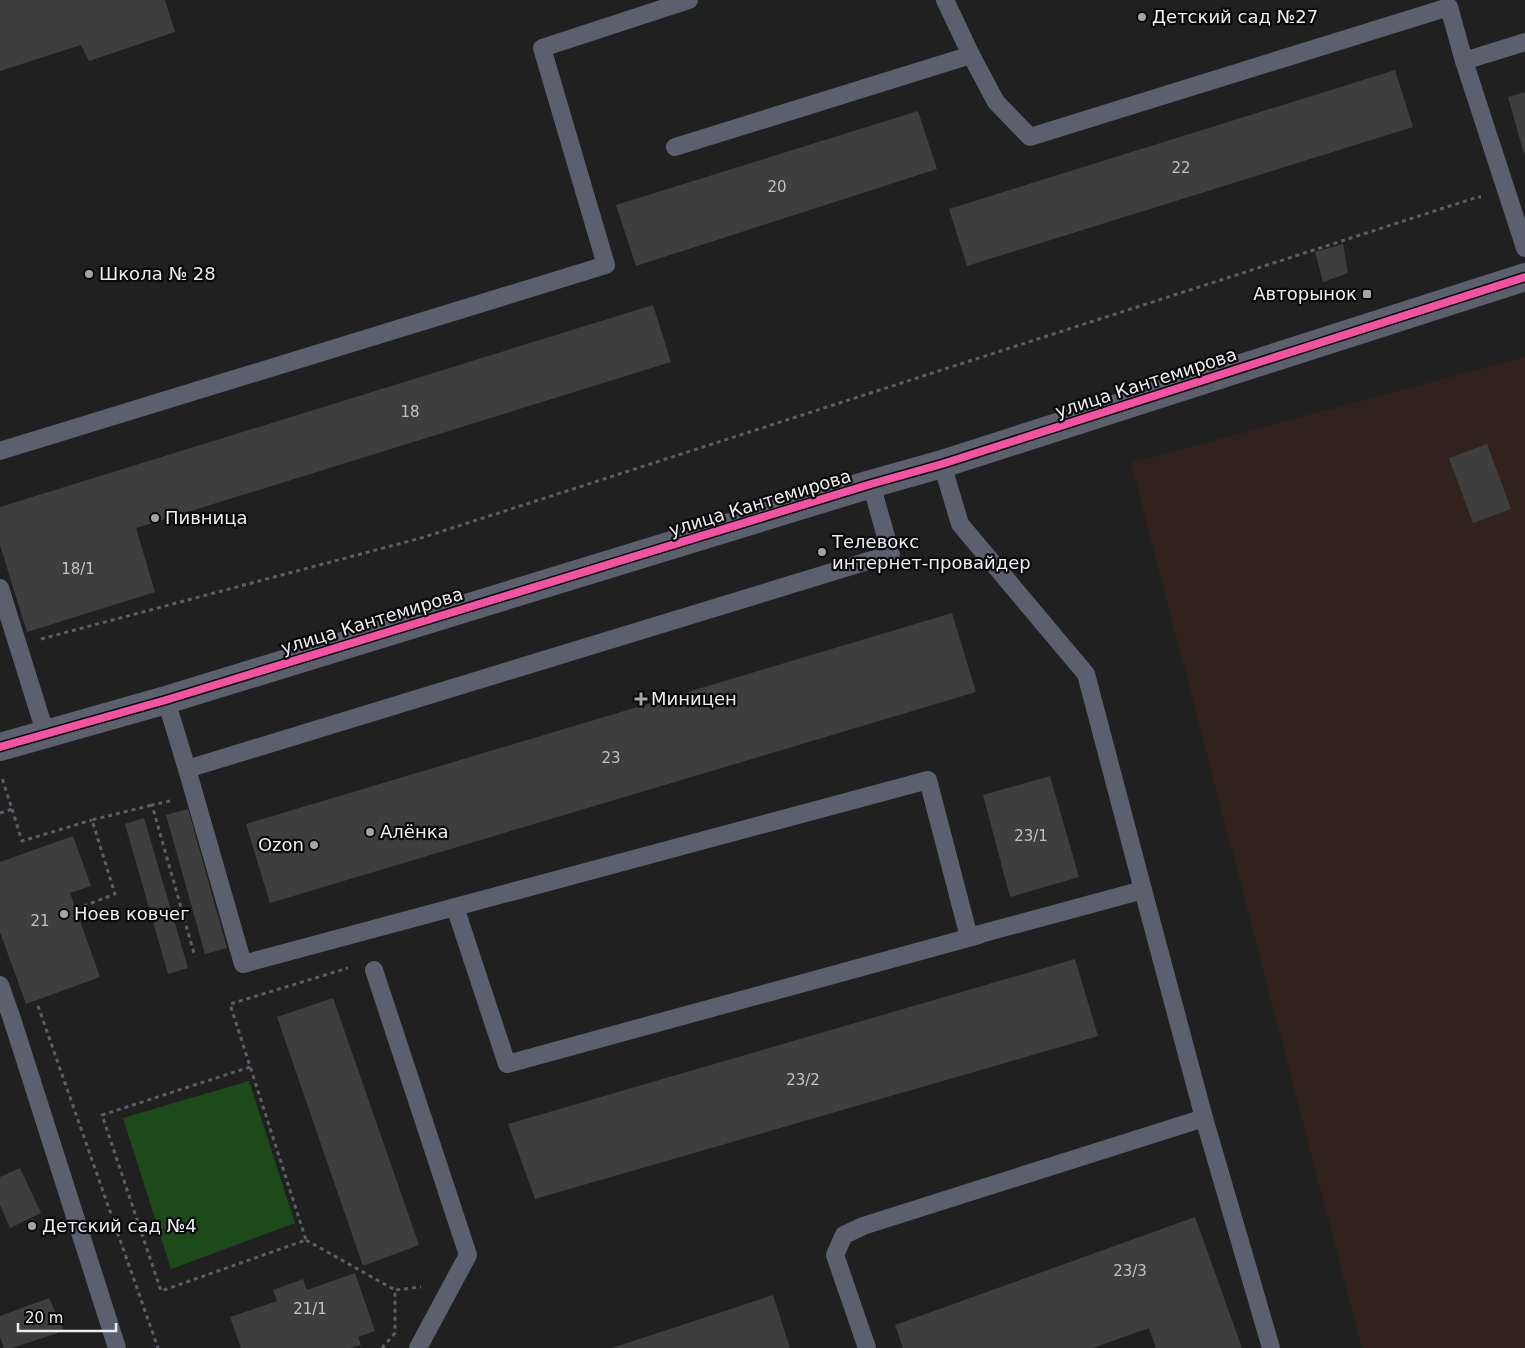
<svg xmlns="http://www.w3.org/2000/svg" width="1525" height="1348" viewBox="0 0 1525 1348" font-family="'DejaVu Sans',sans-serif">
<rect width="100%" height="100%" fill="#212021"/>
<polygon fill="#31221d" points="1525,357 1525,1348 1362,1348 1131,463"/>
<polygon fill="#1c4a1b" points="249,1081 295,1223 171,1269 123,1118"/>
<g fill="#3f3e3e">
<polygon points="0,0 165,0 175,32 89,61 81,45 0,71"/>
<polygon points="1395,70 1413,127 967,266 949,209"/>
<polygon points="1525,92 1525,154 1524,154 1508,97"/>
<polygon points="918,111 937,169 636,266 616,205"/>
<polygon points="1343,244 1348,273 1323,282 1315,252"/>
<polygon points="653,305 671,362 136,528 155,592 27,632 0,545 0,507"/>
<polygon points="1487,444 1511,509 1473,523 1449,458"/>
<polygon points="952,613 976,692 270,903 246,824"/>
<polygon points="1050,776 1079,877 1010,897 983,795"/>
<polygon points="188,809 227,948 205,954 166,815"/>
<polygon points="144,818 188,968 168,974 125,824"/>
<polygon points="73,836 91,886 70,893 100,977 26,1004 0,932 0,862"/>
<polygon points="1075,959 1098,1036 535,1199 508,1124"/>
<polygon points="333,998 419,1245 363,1266 277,1017"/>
<polygon points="20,1168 41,1213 10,1228 0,1205 0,1177"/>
<polygon points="1195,1217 1242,1348 1156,1348 1149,1328 1093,1348 903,1348 895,1325"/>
<polygon points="355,1273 375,1331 358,1337 361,1345 351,1348 241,1348 230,1317 277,1301 273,1290 303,1279 307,1290"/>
<polygon points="773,1295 790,1348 612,1348"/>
<polygon points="49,1298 64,1331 12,1348 4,1348 0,1337 0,1316"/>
</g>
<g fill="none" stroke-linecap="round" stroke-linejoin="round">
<g stroke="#5c5e67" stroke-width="3" stroke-dasharray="4 4" stroke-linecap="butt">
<polyline points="41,639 421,538 1478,197 1481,197"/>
<polyline points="170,801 152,805 195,957"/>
<polyline points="12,809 22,841 92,820"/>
<polyline points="0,813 12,809 2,778"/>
<polyline points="76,909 115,894 92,820 152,805"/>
<polyline points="38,1006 158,1348"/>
<polyline points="250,1067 102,1115 161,1291 306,1240 230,1004 348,968"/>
<polyline points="306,1240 395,1290"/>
<polyline points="382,1348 395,1333 395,1290 421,1287"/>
</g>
<g stroke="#5c606e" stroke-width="18">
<polyline points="945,0 971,55 996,102 1030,137 1449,7 1464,61 1525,248"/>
<polyline points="1464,61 1525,42"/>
<polyline points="675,147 971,55"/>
<polyline points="0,451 606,265 542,48 689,0"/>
<polyline points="942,464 960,524 1086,674 1143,890 1204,1118 1271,1348"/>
<polyline points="0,588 46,735"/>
<polyline points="166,700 187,769 243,964 928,780 969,937 1143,890"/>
<polyline points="187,769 891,554 871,484"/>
<polyline points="455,907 507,1064 979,935"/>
<polyline points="374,970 468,1255 418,1348"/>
<polyline points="0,985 12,1019 117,1348"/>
<polyline points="867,1348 835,1255 844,1235 863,1226 1204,1118"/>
</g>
<polyline stroke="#5c606e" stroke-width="28" points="0,747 166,700 871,484 942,464 1525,277"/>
<g stroke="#0a090b" stroke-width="11">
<polyline id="cycleway" points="0,747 166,700 871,484 942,464 1525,277"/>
</g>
<use href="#cycleway" stroke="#f153a3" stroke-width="8"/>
</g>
<g fill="#a6a5a6" stroke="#0a090b" stroke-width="2">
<circle cx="1142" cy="17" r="5"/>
<circle cx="89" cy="274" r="5"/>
<rect x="1362" y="289" width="10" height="10" rx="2.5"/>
<circle cx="155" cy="518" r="5"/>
<circle cx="822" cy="552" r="5"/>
<path d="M638.5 691.5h5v5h5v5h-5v5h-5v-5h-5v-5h5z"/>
<circle cx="370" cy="832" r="5"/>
<circle cx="314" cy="845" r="5"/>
<circle cx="64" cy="914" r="5"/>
<circle cx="32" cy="1226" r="5"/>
</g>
<g text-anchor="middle" stroke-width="4.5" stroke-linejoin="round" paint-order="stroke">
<g font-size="15" fill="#c2c0c2">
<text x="1181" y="173">22</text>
<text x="777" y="192">20</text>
<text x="410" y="417">18</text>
<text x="78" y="574">18/1</text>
<text x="611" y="763">23</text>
<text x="1031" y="841">23/1</text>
<text x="40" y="926">21</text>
<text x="803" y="1085">23/2</text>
<text x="1130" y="1276">23/3</text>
<text x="310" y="1314">21/1</text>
</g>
<g font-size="18" fill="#edecee" stroke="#0a090b" text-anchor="start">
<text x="1152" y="23">Детский сад №27</text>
<text x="99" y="280">Школа № 28</text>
<text x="1357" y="300" text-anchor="end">Авторынок</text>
<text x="165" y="524">Пивница</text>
<text x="832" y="548">Телевокс<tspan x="832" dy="21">интернет-провайдер</tspan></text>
<text x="651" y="705">Миницен</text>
<text x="380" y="838">Алёнка</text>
<text x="304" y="851" text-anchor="end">Ozon</text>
<text x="74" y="920">Ноев ковчег</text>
<text x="42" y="1232">Детский сад №4</text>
</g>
<g font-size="18" fill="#edecee" stroke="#0a090b">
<text transform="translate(1146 383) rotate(-18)" y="6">улица Кантемирова</text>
<text transform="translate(760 503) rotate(-17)" y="6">улица Кантемирова</text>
<text transform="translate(372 621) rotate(-17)" y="6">улица Кантемирова</text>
</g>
</g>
<path d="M18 1323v8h98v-8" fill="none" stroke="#edecee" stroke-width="2.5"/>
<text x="25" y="1323" font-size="15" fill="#edecee" stroke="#0a090b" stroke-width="4" paint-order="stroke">20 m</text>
</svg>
